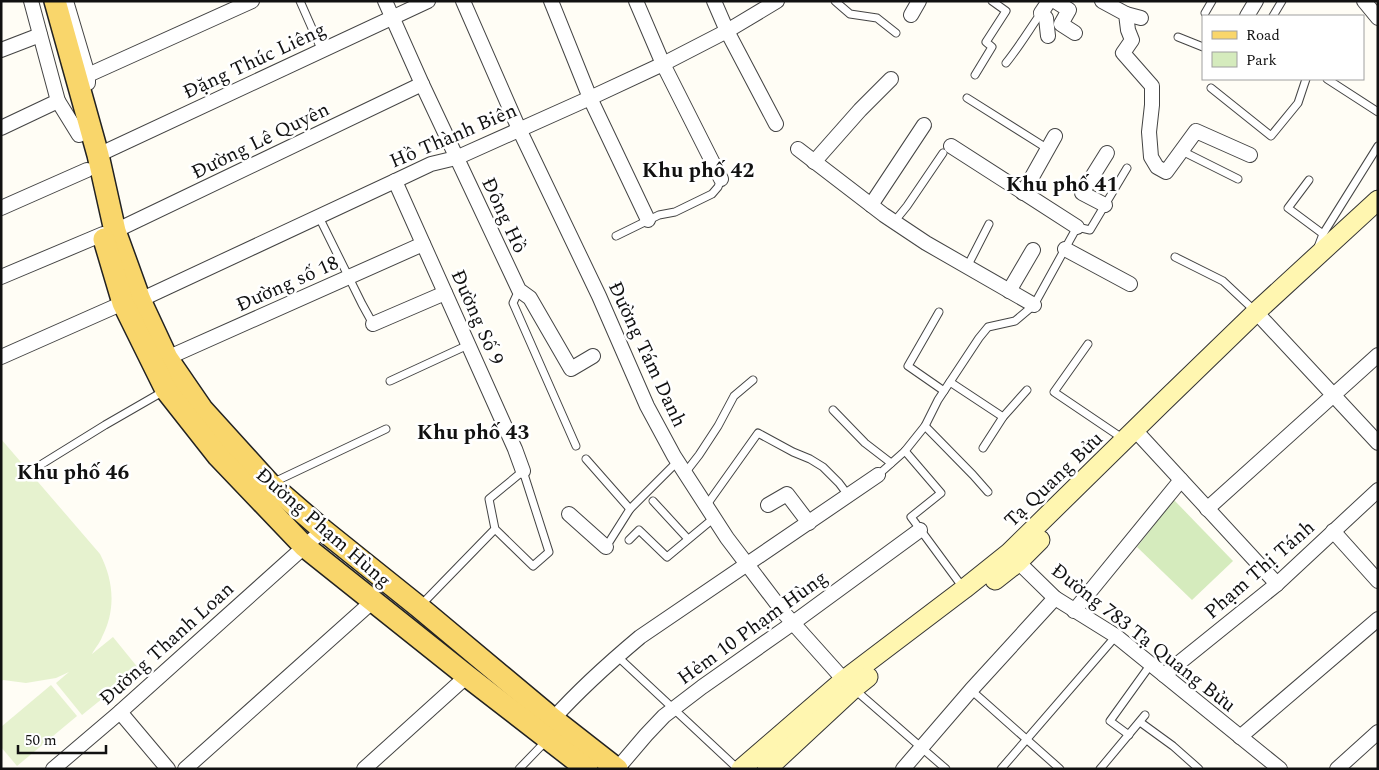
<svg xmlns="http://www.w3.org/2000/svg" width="1379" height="770" viewBox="0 0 1379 770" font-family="Spectral,serif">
<rect width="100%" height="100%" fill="#fffdf5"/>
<polygon fill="#d5ebbd" points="1174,500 1233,561 1192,600 1137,547"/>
<g fill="#e6f2cf">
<path d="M1,439l99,115c14,27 16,56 2,83 -2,6 -7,11 -10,17l21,-17 26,32 -57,46 -26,-32 13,-11 -13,6 -30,5 -23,-3 -2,2z"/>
<polygon points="51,685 77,716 17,766 1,747 1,727"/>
</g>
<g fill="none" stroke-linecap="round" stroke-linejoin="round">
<g stroke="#444" stroke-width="9">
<g id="lane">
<polyline points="300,1 322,51"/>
<polyline points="835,1 850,14 877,18 896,33"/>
<polyline points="1205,13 1212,1"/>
<polyline points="1273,16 1282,1"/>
<polyline points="1178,37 1203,47"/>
<path d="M1006,63c13,-16 23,-33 35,-50"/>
<polyline points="975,75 992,47 986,42 1006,11 992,1"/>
<polyline points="1327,79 1378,112"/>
<polyline points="1211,88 1271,136 1298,103 1306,79"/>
<polyline points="967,98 1048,149"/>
<polyline points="1182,151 1238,179"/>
<polyline points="1309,180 1288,208 1323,234"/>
<polyline points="319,217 362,304 373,324"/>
<polyline points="894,222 907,206 943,153"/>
<polyline points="616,236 659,215 675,212 712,194 718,187 721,179"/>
<polyline points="1318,247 1323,234 1378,146"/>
<polyline points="1175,257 1223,281 1255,311"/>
<polyline points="967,267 989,224"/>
<polyline points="519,290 513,303 576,446"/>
<polyline points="939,312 908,366 944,391"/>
<polyline points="1088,344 1054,392 1125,440"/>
<polyline points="390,381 468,345"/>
<polyline points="950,382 1003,417"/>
<polyline points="833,410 865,443 891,463"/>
<polyline points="925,426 973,475 988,492"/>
<polyline points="983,448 1003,417 1027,390"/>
<polyline points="905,451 941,493 911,517 964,589"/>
<polyline points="586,459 630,509"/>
<polyline points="42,464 105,425 164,391"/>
<polyline points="685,473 699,455 718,426 734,396 753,380"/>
<polyline points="878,475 905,451 925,426 938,400 979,338 988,327 1015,321 1034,305 1077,227 1090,230 1127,168"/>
<polyline points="272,483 386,429"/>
<polyline points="653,501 688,539"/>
<polyline points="706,506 758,433 793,452 810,459 823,467 839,483 848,495"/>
<polyline points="629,540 639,530 667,557 714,518"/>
<polyline points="606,547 630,509 677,462"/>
<polyline points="421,605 495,529 489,499 523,471 549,552 533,566 495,529"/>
<polyline points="617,656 738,769"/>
<polyline points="854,689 946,769"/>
<polyline points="971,690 1060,769"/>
<polyline points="1140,722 1173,746 1199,769"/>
<polyline points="1129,735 1110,721 1151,664"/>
<polyline points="519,769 546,741"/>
<polyline points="1001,769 1116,636"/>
<polyline points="1100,769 1145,715"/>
</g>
</g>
<g stroke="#444" stroke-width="16">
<g id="street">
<polyline points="31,1 58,101 79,135"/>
<polyline points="66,1 88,75 88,83"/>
<polyline points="385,1 422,84 519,290 530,298 571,369 593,356"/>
<polyline points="463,1 519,129 599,296 647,406 674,456 727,538 784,613 844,680 851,687"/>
<polyline points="551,1 590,98 648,220"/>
<polyline points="636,1 663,64 721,179"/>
<polyline points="714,1 727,31 776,124"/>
<polyline points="1055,1 1069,10 1061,24 1075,33"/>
<polyline points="1102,1 1126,14 1128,30 1132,40 1123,53 1152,86 1152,105 1149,132 1151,157 1157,167 1166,172 1196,131 1250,155"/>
<polyline points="1364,1 1378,18"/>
<polyline points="1126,14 1141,18"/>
<polyline points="911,15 919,1"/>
<polyline points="1247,16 1256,1"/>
<polyline points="1048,36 1046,18 1041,13 1049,1"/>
<polyline points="1,50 40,35"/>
<polyline points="88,75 252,1"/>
<polyline points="1,128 58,101"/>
<polyline points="951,146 1077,227"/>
<polyline points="798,149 884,215 926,243 1034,305"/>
<polyline points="98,155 428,1"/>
<polyline points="814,162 860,110 891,79"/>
<polyline points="395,181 515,449 523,471"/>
<polyline points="1023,193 1055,136"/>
<polyline points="871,205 924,125"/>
<polyline points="1105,205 1082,193 1107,153"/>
<polyline points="1,208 87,170"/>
<polyline points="115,231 422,84"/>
<polyline points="1065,249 1130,284"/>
<polyline points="1,277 103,234"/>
<polyline points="1009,291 1033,250"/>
<polyline points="140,300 395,181 431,164 456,158 590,98 663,64 727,31 777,1"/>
<polyline points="1256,312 1378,443"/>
<polyline points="373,324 445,293"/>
<polyline points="1,357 123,303"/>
<polyline points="167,358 423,244"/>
<polyline points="1135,430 1277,584"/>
<polyline points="768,505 787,494 809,523"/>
<polyline points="1207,509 1378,355"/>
<polyline points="569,514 606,547"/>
<polyline points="1333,531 1378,581"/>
<polyline points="1013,557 1055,598 1116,636 1280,769"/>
<polyline points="1074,611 1181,480"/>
<polyline points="1164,675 1277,584 1378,490"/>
<polyline points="120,712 168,769"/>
<path d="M553,719c27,-30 56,-56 87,-82l238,-162"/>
<polyline points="1240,737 1378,619"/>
<polyline points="53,769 120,712 323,530"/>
<polyline points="185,769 373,601"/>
<polyline points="364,769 467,676"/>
<polyline points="617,769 646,735 664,716 702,687 793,623 920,530"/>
<polyline points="903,769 971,690 1055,598"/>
<polyline points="1337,769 1378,732"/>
</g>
</g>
<g stroke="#333" stroke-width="21">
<g id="secondary">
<polyline points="995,580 1018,562 1040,540"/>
<polyline points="741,769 844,680 964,589 1009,553 1161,404 1256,312 1378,200"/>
<polyline points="767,769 853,689 868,677"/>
</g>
</g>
<g stroke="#222" stroke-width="24">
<g id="primary">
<polyline points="55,1 98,155 115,231 140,300 167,358 202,409 270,484 323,530 419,607 553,719 617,769"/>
<polyline points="104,239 123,303 166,390 218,456 304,546 467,676 587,769"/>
</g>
</g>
<use href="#lane" stroke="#fff" stroke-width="7"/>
<use href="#street" stroke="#fff" stroke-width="14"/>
<use href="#secondary" stroke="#fff6b0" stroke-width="19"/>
<use href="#primary" stroke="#f9d66b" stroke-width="21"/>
</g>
<g text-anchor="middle" stroke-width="5" stroke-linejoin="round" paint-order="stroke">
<g font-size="20" fill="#111" stroke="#fff">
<text transform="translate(254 60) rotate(-25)" y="7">Đặng Thúc Liêng</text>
<text transform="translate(453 135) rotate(-23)" y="7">Hồ Thành Biên</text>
<text transform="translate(260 140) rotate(-26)" y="7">Đường Lê Quyên</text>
<text transform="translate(505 215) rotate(65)" y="7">Đông Hồ</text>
<text transform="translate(287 283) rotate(-24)" y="7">Đường số 18</text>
<text transform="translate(478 317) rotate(66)" y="7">Đường Số 9</text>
<text transform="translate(648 354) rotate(65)" y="7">Đường Tám Danh</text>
<text transform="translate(1053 479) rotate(-44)" y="7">Tạ Quang Bửu</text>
<text transform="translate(324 527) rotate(41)" y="7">Đường Phạm Hùng</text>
<text transform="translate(1259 569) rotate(-41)" y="7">Phạm Thị Tánh</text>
<text transform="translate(752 627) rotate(-36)" y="7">Hẻm 10 Phạm Hùng</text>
<text transform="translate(1144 637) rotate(38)" y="7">Đường 783 Tạ Quang Bửu</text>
<text transform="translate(166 643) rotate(-42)" y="7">Đường Thanh Loan</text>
</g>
<g font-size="21" font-weight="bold" fill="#111" stroke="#fff">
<text x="698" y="177">Khu phố 42</text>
<text x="1062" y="191">Khu phố 41</text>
<text x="473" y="439">Khu phố 43</text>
<text x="73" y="479">Khu phố 46</text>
</g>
</g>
<rect width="1379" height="770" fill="none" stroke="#111111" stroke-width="5"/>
<rect x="1202" y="15" width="162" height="65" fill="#ffffff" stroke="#a0a0a0"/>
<rect x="1212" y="31" width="25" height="8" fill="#f9d66b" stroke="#a0a0a0"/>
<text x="1246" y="40" font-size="15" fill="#111111">Road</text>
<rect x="1212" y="52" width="25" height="15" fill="#d5ebbd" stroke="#a0a0a0"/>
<text x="1246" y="65" font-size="15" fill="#111111">Park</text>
<path d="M18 745v8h88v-8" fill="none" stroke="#111111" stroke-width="2.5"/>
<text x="25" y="745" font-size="15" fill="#111111" stroke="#ffffff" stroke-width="4" paint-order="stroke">50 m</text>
</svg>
